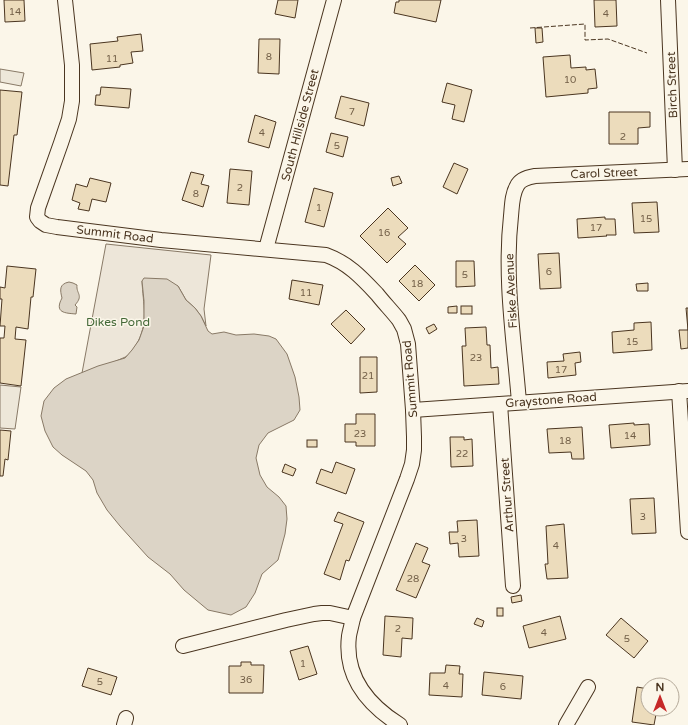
<svg xmlns="http://www.w3.org/2000/svg" width="688" height="725" viewBox="0 0 688 725" font-family="'Varela Round',sans-serif">
<rect width="100%" height="100%" fill="#fbf6e9"/>
<path fill="#ede6d9" stroke="#887966" d="M106,244l105,11 -7,54 2,17 -5,-10 -6,-8 -9,-8 -8,-14 -36,-5c1,23 7,43 -6,64 -3,5 -7,11 -13,13 -12,6 -27,10 -41,15z"/>
<g fill="#ede7d9" stroke="#887966">
<polygon points="0,69 24,73 21,86 0,82"/>
<polygon points="0,385 21,387 15,429 0,428"/>
</g>
<g fill="#dcd4c6" stroke="#887966">
<polygon points="144,278 167,279 178,286 186,300 195,308 201,316 208,331 212,334 224,332 236,335 254,334 269,336 276,339 287,354 295,377 299,397 300,410 294,420 268,433 259,445 256,458 260,475 267,487 279,497 286,506 287,519 285,534 278,560 262,574 255,593 246,607 231,615 208,610 184,590 170,574 148,557 120,526 107,510 97,493 93,480 86,471 62,455 53,447 45,431 41,416 44,401 54,388 66,379 98,366 125,358 132,350 139,340 144,326 144,301 142,281"/>
<path d="M69,282l4,1 4,2c-1,9 7,10 -2,20l2,2 -1,7c-11,-1 -22,-1 -14,-16 -2,-8 -3,-14 7,-16z"/>
</g>
<g fill="#ecdcbc" stroke="#4a3520">
<polygon points="4,0 24,0 25,21 5,22"/>
<polygon points="278,0 298,0 295,18 275,14"/>
<polygon points="399,0 441,0 436,22 394,13 396,2 399,2"/>
<polygon points="594,0 616,0 617,26 595,27"/>
<polygon points="535,28 542,28 543,42 536,43"/>
<polygon points="141,34 143,51 131,52 133,63 120,65 120,67 92,70 90,44 118,41 117,37"/>
<polygon points="259,39 280,39 279,74 258,73"/>
<polygon points="570,55 571,68 586,67 586,70 595,69 597,88 588,89 588,93 546,97 543,57"/>
<polygon points="447,83 472,90 464,122 452,119 455,105 442,102"/>
<polygon points="101,87 131,89 129,108 95,105 96,95 100,95"/>
<polygon points="0,90 22,92 17,135 14,135 8,186 0,185"/>
<polygon points="341,96 369,103 364,126 335,118"/>
<polygon points="609,112 650,112 650,127 638,128 638,144 609,144"/>
<polygon points="255,115 276,122 269,148 248,142"/>
<polygon points="331,133 348,137 343,157 326,152"/>
<polygon points="454,163 468,169 457,194 443,187"/>
<polygon points="230,169 252,171 249,205 227,203"/>
<polygon points="191,172 204,175 201,184 209,186 203,207 182,200"/>
<polygon points="399,176 402,183 393,186 391,178"/>
<polygon points="90,178 111,183 106,202 92,199 89,211 78,209 80,203 72,200 76,184 87,187"/>
<polygon points="314,188 333,193 324,227 305,222"/>
<polygon points="657,202 659,232 634,233 632,203"/>
<polygon points="388,208 408,228 398,237 406,244 387,263 360,236"/>
<polygon points="605,217 605,219 615,219 616,235 606,235 607,236 578,238 577,219"/>
<polygon points="559,253 561,288 540,289 538,254"/>
<polygon points="456,261 474,261 475,286 456,287"/>
<polygon points="415,265 435,285 419,301 399,281"/>
<polygon points="7,266 36,269 33,297 31,297 28,329 16,327 15,339 26,340 21,386 0,383 0,338 4,338 5,326 0,326 2,299 0,299 0,287 5,288"/>
<polygon points="292,280 323,285 319,305 289,299"/>
<polygon points="648,283 648,291 637,291 636,284"/>
<polygon points="457,306 457,313 448,313 448,307"/>
<rect x="461" y="306" width="11" height="8"/>
<polygon points="686,308 688,308 688,348 681,349 679,330 688,330"/>
<polygon points="346,310 365,329 351,344 331,324"/>
<polygon points="651,322 652,350 613,353 612,332 634,330 634,323"/>
<polygon points="434,324 437,329 429,334 426,328"/>
<polygon points="486,327 487,345 490,345 491,368 498,367 499,384 464,386 462,346 466,346 465,328"/>
<polygon points="580,352 581,362 575,363 576,375 548,378 547,362 564,361 563,354"/>
<polygon points="360,357 377,357 377,392 360,393"/>
<polygon points="356,414 375,414 375,446 356,446 356,442 345,442 345,424 356,424"/>
<polygon points="634,423 634,425 649,424 650,445 611,448 609,425"/>
<polygon points="582,427 584,459 572,459 571,452 549,453 547,429"/>
<polygon points="0,430 11,431 8,460 5,459 3,476 0,476"/>
<polygon points="450,437 464,437 464,440 472,439 473,466 451,467"/>
<rect x="307" y="440" width="10" height="7"/>
<polygon points="336,462 355,469 346,494 316,483 321,469 332,473"/>
<polygon points="285,464 296,469 293,476 282,472"/>
<polygon points="654,498 656,533 632,534 630,499"/>
<polygon points="338,512 364,522 349,561 346,560 340,580 324,574 343,524 334,521"/>
<polygon points="477,520 479,556 459,557 458,543 450,544 449,532 458,532 457,521"/>
<polygon points="564,524 568,578 547,579 545,564 548,564 546,526"/>
<polygon points="416,543 428,548 422,562 430,565 416,598 396,590"/>
<polygon points="521,595 522,601 512,603 511,597"/>
<rect x="497" y="608" width="6" height="8"/>
<polygon points="385,616 413,618 412,639 402,638 401,657 383,655"/>
<polygon points="560,616 566,639 529,648 523,626"/>
<polygon points="477,618 484,621 482,627 474,624"/>
<polygon points="621,618 648,641 634,658 606,635"/>
<polygon points="308,646 317,674 299,680 290,651"/>
<polygon points="241,662 251,662 251,665 264,665 263,693 229,693 229,666 241,666"/>
<polygon points="446,665 460,666 459,674 463,674 462,697 429,695 430,673 445,673"/>
<polygon points="88,668 117,677 111,695 82,686"/>
<polygon points="484,672 523,676 521,699 482,695"/>
<polygon points="637,687 648,689 648,709 657,709 654,725 632,722"/>
</g>
<g fill="none" stroke-linecap="round" stroke-linejoin="round">
<g stroke="#4a3520" stroke-width="16">
<g id="minor">
<path d="M65,0l7,65v36l-3,18 -8,24 -23,65 -1,9 3,4 6,4 11,2 104,13 165,15c22,8 35,22 51,39 7,9 15,17 22,26l5,9 4,15 5,66 1,27v13l-2,14 -5,15 -54,139 -23,-5h-8l-8,1 -28,6 -103,26"/>
<polyline points="668,0 675,170"/>
<polyline points="266,249 334,0"/>
<polyline points="679,391 688,532"/>
<path d="M519,402c-5,-62 -15,-124 -8,-186 1,-10 1,-22 6,-30 3,-7 12,-9 18,-10l153,-7"/>
<polyline points="500,404 513,586"/>
<polyline points="413,410 688,391"/>
<path d="M353,618c-1,6 -3,12 -4,18 -5,41 19,69 51,89"/>
<polyline points="124,725 126,718"/>
<polyline points="566,725 588,687"/>
</g>
</g>
<use href="#minor" stroke="#fbf6e9" stroke-width="14"/>
<polyline stroke="#4a3520" stroke-width="1" stroke-dasharray="5 2" stroke-linecap="butt" points="530,28 585,24 585,40 608,39 647,53"/>
</g>
<g text-anchor="middle" stroke-width="3" stroke-linejoin="round" paint-order="stroke">
<g font-size="10" fill="#725f47">
<text x="15" y="15">14</text>
<text x="606" y="17">4</text>
<text x="269" y="60">8</text>
<text x="112" y="62">11</text>
<text x="570" y="83">10</text>
<text x="352" y="115">7</text>
<text x="262" y="136">4</text>
<text x="623" y="140">2</text>
<text x="337" y="149">5</text>
<text x="240" y="191">2</text>
<text x="196" y="197">8</text>
<text x="319" y="211">1</text>
<text x="646" y="222">15</text>
<text x="596" y="231">17</text>
<text x="384" y="236">16</text>
<text x="549" y="275">6</text>
<text x="465" y="278">5</text>
<text x="417" y="287">18</text>
<text x="306" y="296">11</text>
<text x="632" y="345">15</text>
<text x="476" y="361">23</text>
<text x="561" y="373">17</text>
<text x="368" y="379">21</text>
<text x="360" y="437">23</text>
<text x="630" y="439">14</text>
<text x="565" y="444">18</text>
<text x="462" y="457">22</text>
<text x="643" y="520">3</text>
<text x="464" y="542">3</text>
<text x="556" y="549">4</text>
<text x="413" y="582">28</text>
<text x="398" y="632">2</text>
<text x="544" y="636">4</text>
<text x="627" y="642">5</text>
<text x="303" y="667">1</text>
<text x="246" y="683">36</text>
<text x="100" y="685">5</text>
<text x="446" y="689">4</text>
<text x="503" y="690">6</text>
</g>
<g font-size="12" fill="#4a3520" stroke="#fbf6e9">
<text transform="translate(672 85) rotate(-92)" y="4">Birch Street</text>
<text transform="translate(300 125) rotate(-75)" y="4">South Hillside Street</text>
<text transform="translate(604 173) rotate(-2)" y="4">Carol Street</text>
<text transform="translate(115 234) rotate(7)" y="4">Summit Road</text>
<text transform="translate(511 291) rotate(-93)" y="4">Fiske Avenue</text>
<text transform="translate(410 379) rotate(-95)" y="4">Summit Road</text>
<text transform="translate(551 400) rotate(-4)" y="4">Graystone Road</text>
<text transform="translate(507 495) rotate(-94)" y="4">Arthur Street</text>
</g>
<g font-size="12" fill="#436837" stroke="#fbf6e9">
<text x="118" y="326">Dikes Pond</text>
</g>
</g>
<g transform="translate(660 697)"><circle r="19" fill="#fbf6e9" stroke="#b4a999"/>
<path d="M0-3L7 15L0 10L-7 15Z" fill="#c62828"/>
<text y="-6" font-size="11" font-weight="bold" text-anchor="middle" fill="#4a3520">N</text>
</g>
</svg>
